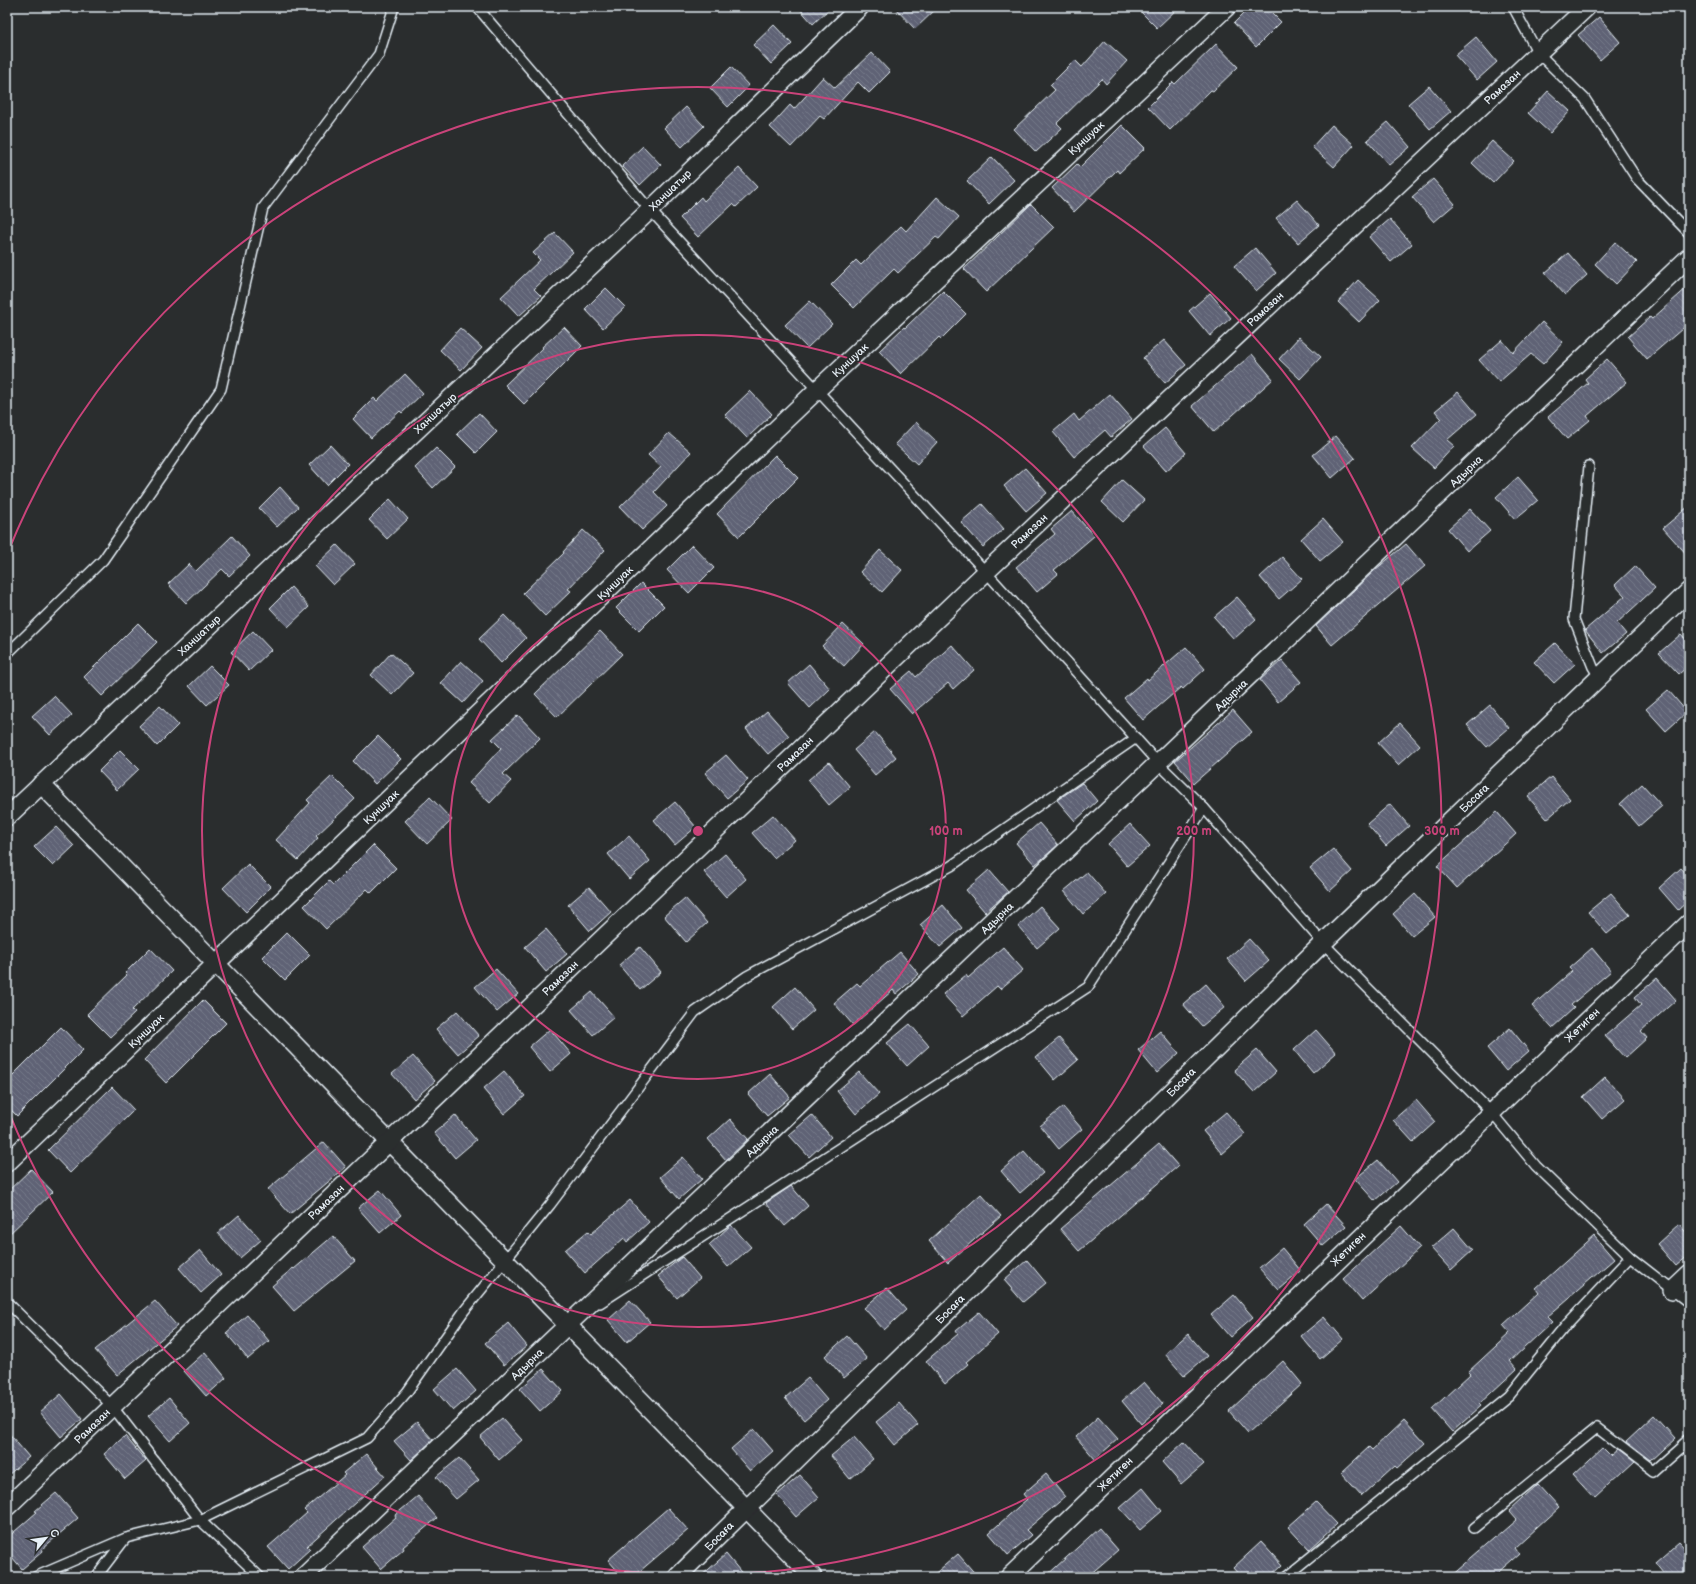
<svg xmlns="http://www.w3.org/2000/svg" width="1696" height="1584" viewBox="0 0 1696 1584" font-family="'Balsamiq Sans',sans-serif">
<defs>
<pattern id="building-back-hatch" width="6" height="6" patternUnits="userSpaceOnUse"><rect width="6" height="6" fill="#5e6274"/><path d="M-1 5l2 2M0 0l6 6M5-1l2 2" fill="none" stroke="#757989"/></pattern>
</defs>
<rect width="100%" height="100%" fill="#2a2d2e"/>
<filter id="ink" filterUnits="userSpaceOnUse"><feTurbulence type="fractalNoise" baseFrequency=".025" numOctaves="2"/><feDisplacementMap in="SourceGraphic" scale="8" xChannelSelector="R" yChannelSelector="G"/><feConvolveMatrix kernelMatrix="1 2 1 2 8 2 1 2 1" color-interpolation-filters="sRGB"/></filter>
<g filter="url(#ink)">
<g fill="url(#building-back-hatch)" stroke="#e8f1f8">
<polygon points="798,7 831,7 813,24"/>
<polygon points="894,7 938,7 915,29"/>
<polygon points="1136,7 1179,7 1157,28"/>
<polygon points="1250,7 1266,7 1281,22 1256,47 1234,23"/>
<polygon points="1599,17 1620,42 1600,60 1578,35"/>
<polygon points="774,25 792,44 771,64 753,45"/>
<polygon points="1476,37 1497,62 1477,80 1455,55"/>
<polygon points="1105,41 1127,61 1106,84 1102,79 1057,123 1062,128 1036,152 1014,129 1055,90 1050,85 1075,60 1082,67"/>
<polygon points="1216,44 1238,67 1213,91 1211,90 1170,130 1148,107 1173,82 1175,84"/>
<polygon points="872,53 890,72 869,93 858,82 824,119 820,116 791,147 770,127 790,105 794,109 823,77 835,88"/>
<polygon points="731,67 749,86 728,107 710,88"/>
<polygon points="1429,86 1451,111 1430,129 1408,104"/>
<polygon points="1548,91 1570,111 1550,133 1528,113"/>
<polygon points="686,107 704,126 682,147 664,128"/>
<polygon points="1388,122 1410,147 1389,165 1367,140"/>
<polygon points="1122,125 1145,148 1119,173 1117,170 1074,212 1052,188 1077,164 1080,167"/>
<polygon points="1332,125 1354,145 1334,167 1312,147"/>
<polygon points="1492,141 1514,161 1493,183 1472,163"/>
<polygon points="643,146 661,165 640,185 622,166"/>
<polygon points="992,157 1014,180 989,204 967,181"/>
<polygon points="739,168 757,187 736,207 733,204 698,237 680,218 701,197 704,201"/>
<polygon points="1433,179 1455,204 1434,222 1412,197"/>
<polygon points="937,197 959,217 939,239 936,237 898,273 894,269 854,308 831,285 856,260 861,265 901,226 906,231"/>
<polygon points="1297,200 1319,225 1298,243 1276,218"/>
<polygon points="1031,204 1054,227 986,292 964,269"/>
<polygon points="1390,219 1412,244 1391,262 1369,237"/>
<polygon points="555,233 573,252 534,289 541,296 519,316 501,297 540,260 533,253"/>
<polygon points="1615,242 1637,262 1616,284 1595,264"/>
<polygon points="1255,248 1276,273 1256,291 1234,266"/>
<polygon points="1568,253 1587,275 1565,295 1545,273"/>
<polygon points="1358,280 1380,300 1359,322 1338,302"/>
<polygon points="1689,286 1689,323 1647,359 1628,337 1650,317 1652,319"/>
<polygon points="606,288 625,307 603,328 585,309"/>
<polygon points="943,291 966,314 941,339 939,337 901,374 879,351 904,327 905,328"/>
<polygon points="1210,293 1231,318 1210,336 1189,311"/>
<polygon points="810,301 832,324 807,348 785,325"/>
<polygon points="1542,322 1563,342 1543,364 1531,354 1499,382 1479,360 1502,340 1513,353"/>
<polygon points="564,327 582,346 524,404 505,385 543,348 542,347"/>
<polygon points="460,328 482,348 461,370 440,350"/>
<polygon points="1299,337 1321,357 1300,379 1279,359"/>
<polygon points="1164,340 1186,365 1165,383 1143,358"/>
<polygon points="1252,354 1273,379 1214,432 1192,406"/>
<polygon points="1607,359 1627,382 1587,416 1590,420 1567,439 1548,417 1588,383 1585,379"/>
<polygon points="405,374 423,393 402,413 400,411 371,438 353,419 374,398 377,401"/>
<polygon points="750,391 772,414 747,438 725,415"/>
<polygon points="1458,392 1477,414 1447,440 1454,446 1434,468 1412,448 1441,418 1435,411"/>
<polygon points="1110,394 1132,419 1111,437 1105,430 1074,457 1053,432 1074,414 1079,421"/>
<polygon points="479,413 497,432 476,453 457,434"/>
<polygon points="916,422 937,442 917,464 895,444"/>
<polygon points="1165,428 1186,453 1166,471 1144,446"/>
<polygon points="669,433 691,452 654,492 667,506 642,530 620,507 661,467 648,455"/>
<polygon points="1336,436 1355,458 1332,478 1313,455"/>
<polygon points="330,445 348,464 327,485 309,465"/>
<polygon points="436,448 455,467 433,488 415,468"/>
<polygon points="775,455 798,478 739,537 717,514"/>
<polygon points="1025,468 1047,493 1026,511 1004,486"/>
<polygon points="1518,477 1538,500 1515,519 1496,497"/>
<polygon points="1122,480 1144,500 1123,522 1102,502"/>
<polygon points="280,487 298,507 277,527 259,508"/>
<polygon points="390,499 408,519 387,539 369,520"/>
<polygon points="982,504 1004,529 983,547 961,522"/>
<polygon points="1689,506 1689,557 1663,528"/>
<polygon points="1470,509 1490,531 1467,551 1448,529"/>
<polygon points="1072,511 1094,536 1054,570 1058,574 1037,592 1016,567 1055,534 1051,529"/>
<polygon points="1323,519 1343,542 1320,561 1301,539"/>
<polygon points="583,530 605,550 568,589 571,591 545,616 523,593 564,553 563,552"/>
<polygon points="232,536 250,556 229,576 222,569 186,603 168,584 189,564 196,571"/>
<polygon points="1406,544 1425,566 1332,645 1316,626 1375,570"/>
<polygon points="337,545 355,564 333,585 315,566"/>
<polygon points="692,545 714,568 689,593 667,570"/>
<polygon points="880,550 902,570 882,592 860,572"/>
<polygon points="1282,557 1302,579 1279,599 1260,577"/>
<polygon points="1635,566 1655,588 1617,623 1626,634 1603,653 1585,630 1625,596 1615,585"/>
<polygon points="641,583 664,606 639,631 616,608"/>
<polygon points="291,587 309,607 288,627 270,608"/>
<polygon points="1237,597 1256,619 1234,639 1214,617"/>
<polygon points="504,615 526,638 501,663 479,639"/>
<polygon points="138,623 157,642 102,696 84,677"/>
<polygon points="843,624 864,644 844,666 822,646"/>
<polygon points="253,631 271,650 249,671 231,652"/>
<polygon points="600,631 622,654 557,717 535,694"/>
<polygon points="1681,634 1689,643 1689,665 1679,674 1659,653"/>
<polygon points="1555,643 1575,664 1554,683 1534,662"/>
<polygon points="952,645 974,670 953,689 948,683 912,714 890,689 911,671 916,677"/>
<polygon points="1186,647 1205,669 1183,689 1181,687 1143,720 1124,698 1147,678 1148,680"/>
<polygon points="391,653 413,673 392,695 371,675"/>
<polygon points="1282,660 1301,682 1278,702 1260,680"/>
<polygon points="461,661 483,681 463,703 441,683"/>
<polygon points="809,664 830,689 810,708 788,683"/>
<polygon points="210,666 229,685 207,705 189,686"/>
<polygon points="1668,690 1687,712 1666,731 1646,709"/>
<polygon points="54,696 72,715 50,735 32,716"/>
<polygon points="1490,705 1509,728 1487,747 1467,725"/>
<polygon points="160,706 178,725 157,746 139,726"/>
<polygon points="1233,710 1252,732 1194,783 1175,761"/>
<polygon points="767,711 789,736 768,754 746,729"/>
<polygon points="518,715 540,738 503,774 511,781 490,803 469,783 501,748 492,739"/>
<polygon points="1400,723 1420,745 1398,765 1378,743"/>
<polygon points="875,732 896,757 875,775 854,750"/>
<polygon points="378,736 401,759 375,784 353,761"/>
<polygon points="120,750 139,769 117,790 99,771"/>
<polygon points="726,755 748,780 727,798 705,773"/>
<polygon points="829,762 850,787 829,805 808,780"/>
<polygon points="332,776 355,799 316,836 318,838 298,860 276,840 310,803 307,800"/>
<polygon points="1551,777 1570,799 1547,819 1528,797"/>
<polygon points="1082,783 1097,801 1075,821 1057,800"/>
<polygon points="1642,784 1662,806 1639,826 1620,804"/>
<polygon points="430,797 452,820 427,844 405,821"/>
<polygon points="675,802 696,827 675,845 654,820"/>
<polygon points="1390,804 1409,826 1386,846 1367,824"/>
<polygon points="1497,812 1516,834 1457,888 1437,866"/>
<polygon points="773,815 795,840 774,858 752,833"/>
<polygon points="1039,823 1058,845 1035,865 1016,843"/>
<polygon points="1130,824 1150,846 1127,866 1108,844"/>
<polygon points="56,827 74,846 53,866 34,847"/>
<polygon points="629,836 650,861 629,879 608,854"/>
<polygon points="373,845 396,868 371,893 367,889 326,929 304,906 329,881 333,885"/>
<polygon points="1333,849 1352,871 1330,891 1310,868"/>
<polygon points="725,854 746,879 726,897 704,872"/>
<polygon points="248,864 271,887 246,912 223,888"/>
<polygon points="1681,868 1689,877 1689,900 1678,910 1659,888"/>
<polygon points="989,870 1008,892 985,912 966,890"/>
<polygon points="1087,872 1106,894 1083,914 1064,891"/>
<polygon points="589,887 611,912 590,931 568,905"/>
<polygon points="1611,893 1630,915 1607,934 1588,912"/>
<polygon points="1415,894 1435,917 1412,936 1393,914"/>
<polygon points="685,898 707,923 686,942 664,916"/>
<polygon points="943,905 962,928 940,947 920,925"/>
<polygon points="1040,906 1060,928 1037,948 1018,926"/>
<polygon points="546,929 567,954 546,972 525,947"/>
<polygon points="287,932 310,955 285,980 262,957"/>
<polygon points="1249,939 1269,961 1246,981 1227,959"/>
<polygon points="640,947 661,972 640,990 619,965"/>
<polygon points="1003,947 1023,970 1000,989 997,986 963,1016 943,994 966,975 968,978"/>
<polygon points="150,948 172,971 132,1010 135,1013 110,1037 87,1014 127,975 125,973"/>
<polygon points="1592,948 1611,971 1571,1005 1574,1008 1552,1028 1532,1006 1572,971 1569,968"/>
<polygon points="900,952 919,974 896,994 893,990 853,1025 834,1003 857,983 860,986"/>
<polygon points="496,969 518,994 497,1012 475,987"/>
<polygon points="1657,978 1676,1000 1641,1031 1647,1038 1625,1058 1605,1036 1641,1005 1635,997"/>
<polygon points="1206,984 1225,1007 1202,1026 1183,1004"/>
<polygon points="795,987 814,1010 792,1029 773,1007"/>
<polygon points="592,992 614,1017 593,1035 571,1010"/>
<polygon points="203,1000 226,1023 166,1083 144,1060"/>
<polygon points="457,1011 479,1036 458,1054 436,1029"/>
<polygon points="910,1024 929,1046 907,1066 887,1043"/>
<polygon points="61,1027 83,1050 17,1116 7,1106 7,1081"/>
<polygon points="1510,1028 1529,1051 1506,1071 1487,1048"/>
<polygon points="550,1029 571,1054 550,1072 529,1047"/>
<polygon points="1316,1030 1336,1053 1313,1073 1294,1050"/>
<polygon points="1160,1031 1179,1053 1157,1073 1138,1050"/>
<polygon points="1059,1038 1078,1060 1055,1080 1036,1057"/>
<polygon points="1257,1050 1276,1072 1254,1092 1234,1070"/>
<polygon points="413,1056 435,1081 414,1099 392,1074"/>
<polygon points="504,1071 525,1096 504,1114 483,1089"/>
<polygon points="859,1072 879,1094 856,1114 837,1091"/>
<polygon points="770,1074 790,1097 767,1116 748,1094"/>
<polygon points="1605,1077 1625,1099 1602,1119 1583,1097"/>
<polygon points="112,1087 134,1110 70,1173 48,1150"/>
<polygon points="1416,1100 1435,1122 1413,1142 1393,1120"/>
<polygon points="1063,1107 1082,1129 1059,1149 1040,1126"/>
<polygon points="1226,1112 1245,1134 1222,1154 1203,1131"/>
<polygon points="455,1115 476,1140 455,1158 434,1133"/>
<polygon points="812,1115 831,1137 809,1157 789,1135"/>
<polygon points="730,1119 748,1139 726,1160 708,1139"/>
<polygon points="324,1142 346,1167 290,1214 268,1189"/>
<polygon points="1159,1144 1178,1166 1079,1251 1060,1229"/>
<polygon points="1024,1151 1043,1173 1020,1193 1001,1171"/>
<polygon points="683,1157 702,1179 679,1199 660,1177"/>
<polygon points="1378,1160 1397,1182 1375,1201 1355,1179"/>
<polygon points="31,1169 53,1192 7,1236 7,1192"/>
<polygon points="791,1186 808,1206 785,1226 766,1203"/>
<polygon points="380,1190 401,1215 380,1233 358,1208"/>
<polygon points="981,1194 1001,1216 948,1263 929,1241"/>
<polygon points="630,1200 649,1222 627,1242 624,1238 585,1273 565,1250 588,1231 591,1234"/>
<polygon points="1326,1204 1346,1226 1323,1246 1304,1224"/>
<polygon points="239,1215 261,1240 240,1258 218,1233"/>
<polygon points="1679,1224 1689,1236 1689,1255 1676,1266 1657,1244"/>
<polygon points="731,1225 751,1247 728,1267 709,1245"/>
<polygon points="1401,1226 1420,1248 1362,1301 1343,1279"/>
<polygon points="1454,1228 1473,1250 1451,1270 1431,1248"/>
<polygon points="333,1236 355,1261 294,1311 272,1286 293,1268 294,1269"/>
<polygon points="1594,1236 1614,1259 1547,1317 1552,1322 1510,1361 1517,1369 1479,1404 1481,1406 1452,1432 1432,1409 1470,1374 1468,1372 1510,1333 1503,1325 1539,1292 1536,1288"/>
<polygon points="1282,1248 1301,1271 1279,1290 1259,1268"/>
<polygon points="200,1250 221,1275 201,1293 179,1268"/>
<polygon points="682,1257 700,1278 677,1298 658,1276"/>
<polygon points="1027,1260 1046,1283 1023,1302 1004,1280"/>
<polygon points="887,1288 906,1310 884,1330 864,1308"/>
<polygon points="1234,1295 1253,1317 1230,1337 1211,1315"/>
<polygon points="630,1300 650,1322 627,1342 608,1320"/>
<polygon points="155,1301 177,1326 117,1375 95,1350"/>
<polygon points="979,1312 998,1334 966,1362 968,1364 945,1384 926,1361 958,1334 956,1331"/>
<polygon points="247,1315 269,1341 248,1359 226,1333"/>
<polygon points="1324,1317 1343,1339 1320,1359 1301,1336"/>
<polygon points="508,1323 527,1346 504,1365 485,1343"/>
<polygon points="1188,1334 1207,1356 1184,1376 1165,1354"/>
<polygon points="847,1336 867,1359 844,1378 825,1356"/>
<polygon points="205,1352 226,1378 206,1396 184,1371"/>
<polygon points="1283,1361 1302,1384 1248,1433 1229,1411"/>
<polygon points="457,1369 476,1391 453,1411 434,1389"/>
<polygon points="543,1369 563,1391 540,1411 520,1389"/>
<polygon points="808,1378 827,1400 804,1420 785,1398"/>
<polygon points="1144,1382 1163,1404 1141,1424 1122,1401"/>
<polygon points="61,1394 82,1419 61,1437 40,1412"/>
<polygon points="169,1398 190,1423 170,1441 148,1416"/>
<polygon points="899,1403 918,1425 895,1445 876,1422"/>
<polygon points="1654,1415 1675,1438 1650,1461 1625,1442"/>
<polygon points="1098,1417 1118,1439 1095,1459 1076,1437"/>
<polygon points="502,1418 522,1440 499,1460 480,1437"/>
<polygon points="1404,1420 1425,1443 1397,1468 1395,1466 1362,1496 1341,1473 1369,1447 1372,1450"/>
<polygon points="417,1422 433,1440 411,1460 394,1441"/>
<polygon points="754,1429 773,1451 750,1471 731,1449"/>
<polygon points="7,1431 29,1457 7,1476"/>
<polygon points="125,1436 146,1461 125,1479 104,1454"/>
<polygon points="854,1437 873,1459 850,1479 831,1456"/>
<polygon points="1184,1442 1204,1464 1181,1484 1162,1462"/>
<polygon points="1602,1447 1610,1455 1616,1450 1632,1462 1595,1496 1574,1473"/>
<polygon points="366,1454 385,1476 307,1546 310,1549 288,1569 268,1547 307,1513 304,1510 345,1475 343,1473"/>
<polygon points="459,1458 479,1480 456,1499 436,1477"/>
<polygon points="1046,1474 1065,1497 1026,1530 1031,1535 1008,1555 989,1533 1027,1499 1023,1494"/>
<polygon points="800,1475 819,1497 796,1517 777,1495"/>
<polygon points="1537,1485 1558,1508 1515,1547 1520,1554 1494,1577 1449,1577 1516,1519 1509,1511"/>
<polygon points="1143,1488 1162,1511 1140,1530 1120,1508"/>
<polygon points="56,1493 78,1518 42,1549 43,1551 22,1569 7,1551 7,1538 37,1512 35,1511"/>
<polygon points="418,1496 437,1518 403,1547 404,1549 381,1569 362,1547 396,1517 395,1515"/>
<polygon points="1316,1502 1337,1524 1309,1550 1288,1527"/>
<polygon points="668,1508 688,1530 633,1577 623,1577 608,1560"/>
<polygon points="1099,1528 1118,1550 1087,1577 1045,1577"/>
<polygon points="1261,1542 1282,1565 1269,1577 1241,1577 1233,1568"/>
<polygon points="1678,1543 1689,1555 1689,1572 1684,1577 1668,1577 1656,1562"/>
<polygon points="726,1554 745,1577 700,1577"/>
<polygon points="958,1554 978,1577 931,1577"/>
</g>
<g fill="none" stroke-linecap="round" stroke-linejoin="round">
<g stroke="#e8f1f8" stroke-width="12">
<g id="lane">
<polyline points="477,7 650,210 986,572 1159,764 1204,808 1323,943 1491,1112 1536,1166 1630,1257 1689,1303"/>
<polyline points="1513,7 1538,53 1585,99 1637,179 1689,233"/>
<polyline points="1589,466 1574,619 1593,667 1599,677"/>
<polyline points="7,654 103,560 221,389 263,208 379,54 394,7"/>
<polyline points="7,1302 112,1406 200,1520 260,1577"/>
<polyline points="600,1303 1088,987 1204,808"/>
<polyline points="1474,1528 1597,1428 1653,1471 1689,1439"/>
<polyline points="35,1577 126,1538 200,1520 367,1438 407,1392 464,1311 550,1205 695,1012 747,976 951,866 1136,738"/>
<polyline points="96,1577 125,1539"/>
<polyline points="1286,1577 1509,1396 1568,1323 1630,1257"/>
</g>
</g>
<g stroke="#e8f1f8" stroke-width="20">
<g id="street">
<polyline points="41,784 813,1577"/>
<polyline points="7,817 650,210 860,7"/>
<polyline points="7,1163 817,390 1227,7"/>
<polyline points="1672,1290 1689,1274"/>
<polyline points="7,1507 986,572 1587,7"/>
<polyline points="303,1577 1689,257"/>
<polyline points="677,1577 1323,943 1689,591"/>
<polyline points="1009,1577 1689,923"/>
</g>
</g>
<use href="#lane" stroke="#2a2d2e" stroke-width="9"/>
<use href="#street" stroke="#2a2d2e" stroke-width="17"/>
</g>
</g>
<g fill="none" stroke="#ca437a" stroke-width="2">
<circle cx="698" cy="831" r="248"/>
<circle cx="698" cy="831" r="496"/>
<path d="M8 552A744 744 0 1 1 8 1110"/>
</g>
<g text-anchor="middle" stroke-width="4" stroke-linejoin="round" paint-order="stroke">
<g font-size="11" fill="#e8f1f8" stroke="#2a2d2e">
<text transform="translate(1502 87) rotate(-43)" y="4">Рамазан</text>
<text transform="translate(1086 138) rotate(-43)" y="4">Куншуак</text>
<text transform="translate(670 190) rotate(-44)" y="4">Ханшатыр</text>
<text transform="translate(1265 309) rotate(-43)" y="4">Рамазан</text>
<text transform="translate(850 360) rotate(-43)" y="4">Куншуак</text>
<text transform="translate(435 413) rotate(-43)" y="4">Ханшатыр</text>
<text transform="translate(1466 471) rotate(-44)" y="4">Адырна</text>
<text transform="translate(1029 531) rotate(-43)" y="4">Рамазан</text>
<text transform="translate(615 583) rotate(-44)" y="4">Куншуак</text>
<text transform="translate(199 635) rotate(-43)" y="4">Ханшатыр</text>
<text transform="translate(1231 695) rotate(-44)" y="4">Адырна</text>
<text transform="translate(795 754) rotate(-44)" y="4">Рамазан</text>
<text transform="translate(1474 798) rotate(-44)" y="4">Босаға</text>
<text transform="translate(381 807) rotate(-44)" y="4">Куншуак</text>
<text transform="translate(997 918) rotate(-44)" y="4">Адырна</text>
<text transform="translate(560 978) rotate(-44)" y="4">Рамазан</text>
<text transform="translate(1582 1025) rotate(-44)" y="4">Жетиген</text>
<text transform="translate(146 1031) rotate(-44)" y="4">Куншуак</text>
<text transform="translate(1181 1082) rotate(-45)" y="4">Босаға</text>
<text transform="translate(762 1141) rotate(-44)" y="4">Адырна</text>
<text transform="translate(326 1202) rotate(-44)" y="4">Рамазан</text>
<text transform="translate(1348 1249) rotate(-44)" y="4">Жетиген</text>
<text transform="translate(950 1309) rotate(-45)" y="4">Босаға</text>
<text transform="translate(527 1364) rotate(-44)" y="4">Адырна</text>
<text transform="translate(92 1426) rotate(-44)" y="4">Рамазан</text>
<text transform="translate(1115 1474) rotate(-44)" y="4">Жетиген</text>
<text transform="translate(719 1536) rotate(-45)" y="4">Босаға</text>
</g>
</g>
<circle cx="698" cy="831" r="6" fill="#ca437a" stroke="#2a2d2e" stroke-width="2"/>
<g font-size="12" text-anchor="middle" font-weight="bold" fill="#ca437a" stroke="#2a2d2e" stroke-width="4" stroke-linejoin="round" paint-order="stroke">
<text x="946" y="835">100 m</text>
<text x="1194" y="835">200 m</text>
<text x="1442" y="835">300 m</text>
</g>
<rect width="1696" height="1584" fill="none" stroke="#2a2d2e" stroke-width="24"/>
<rect x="12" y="12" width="1672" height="1560" fill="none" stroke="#e8f1f8" stroke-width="1.5" filter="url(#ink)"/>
<g transform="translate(46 1538) rotate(61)" stroke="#2a2d2e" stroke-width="3" paint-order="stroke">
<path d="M0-3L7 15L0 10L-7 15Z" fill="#e8f1f8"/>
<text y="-6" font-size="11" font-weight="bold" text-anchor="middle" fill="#e8f1f8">С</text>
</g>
</svg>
